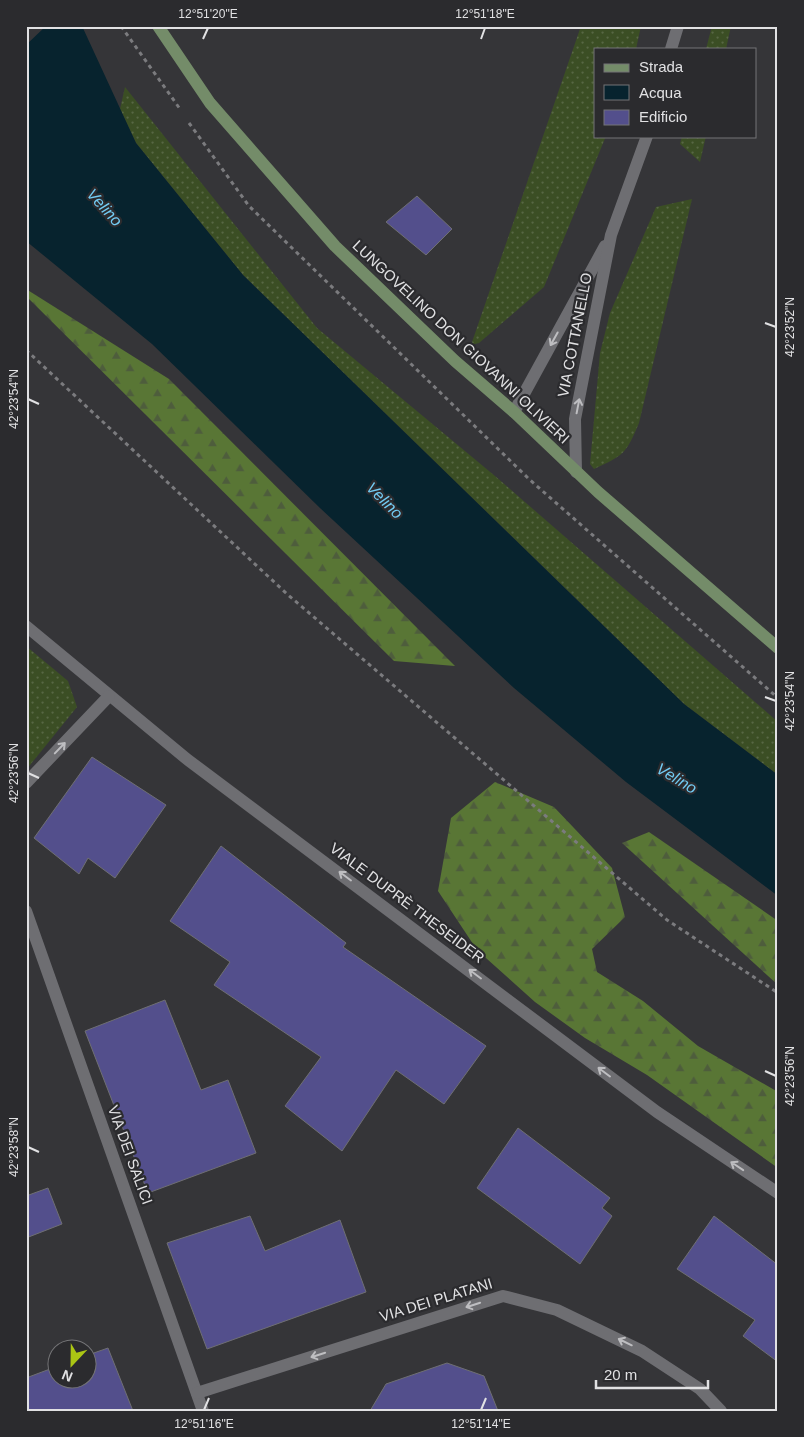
<svg xmlns="http://www.w3.org/2000/svg" width="804" height="1437" viewBox="0 0 804 1437" font-family="Helvetica,sans-serif">
<defs>
<pattern id="grass-dots" width="8" height="8" patternUnits="userSpaceOnUse" patternTransform="scale(1.25)"><rect width="8" height="8" fill="#3b4e24"/><path d="M2 2h.1M6 6h.1" fill="none" stroke="#576744" stroke-width="1.8" stroke-linecap="round"/></pattern>
<pattern id="forest-firs" width="22" height="20" patternUnits="userSpaceOnUse" patternTransform="scale(1.25)"><rect width="22" height="20" fill="#597635"/><path d="M5 1l3.5 6h-7zM16 11l3.5 6h-7z" fill="#4e5d3c"/></pattern>
</defs>
<rect width="100%" height="100%" fill="#353538"/>
<g fill="url(#grass-dots)">
<polygon points="581,26 641,26 636,49 595,49 595,136 606,136 544,287 479,343 471,345"/>
<polygon points="712,26 731,26 726,49 706,49"/>
<polygon points="125,87 317,328 495,476 778,722 778,775 684,704 243,275 136,143 120,109"/>
<polygon points="682,136 706,136 700,162 680,144"/>
<path d="M692,199l-53,224c-13,31 -15,32 -45,46l-4,-5 10,-111 10,-40 46,-106z"/>
<polygon points="26,646 68,681 77,707 26,770"/>
</g>
<g fill="url(#forest-firs)">
<polygon points="26,289 169,379 455,666 394,661 26,296"/>
<polygon points="495,782 554,807 612,868 625,917 592,949 597,972 643,1001 698,1046 778,1092 778,1168 647,1075 585,1038 535,1002 477,950 438,891 451,818"/>
<polygon points="649,832 778,921 778,985 622,843"/>
</g>
<polygon fill="#07232e" points="46,26 82,26 136,143 243,275 684,704 778,775 778,896 626,782 514,688 320,508 152,344 26,241 26,45"/>
<g fill="#534f8c" stroke="#6f6f73">
<polygon points="417,196 452,229 426,255 386,222"/>
<polygon points="92,757 166,805 115,878 88,858 79,874 34,838"/>
<polygon points="221,846 346,943 343,947 486,1046 444,1104 396,1070 342,1151 285,1106 321,1057 214,985 230,962 170,921"/>
<polygon points="165,1000 201,1090 228,1080 256,1153 148,1193 85,1031"/>
<polygon points="518,1128 610,1198 602,1208 612,1216 580,1264 477,1188"/>
<polygon points="48,1188 62,1224 26,1238 26,1196"/>
<polygon points="250,1216 265,1251 340,1220 366,1292 207,1349 167,1243"/>
<polygon points="714,1216 778,1265 778,1362 743,1336 755,1320 677,1269"/>
<polygon points="108,1348 133,1411 26,1411 26,1378 58,1366 58,1380 88,1380 88,1355"/>
<polygon points="447,1363 484,1376 498,1411 370,1411 386,1384"/>
</g>
<g fill="none" stroke-linecap="round" stroke-linejoin="round">
<g stroke="#7b7b7e" stroke-width="3" stroke-dasharray="4 4" stroke-linecap="butt">
<polyline points="121,26 180,109"/>
<polyline points="189,123 249,206 530,480 778,698"/>
<polyline points="26,350 287,594 667,920 778,993"/>
</g>
<g stroke="#6e6e72" stroke-width="12">
<polyline points="671,49 678,26"/>
<polyline points="514,412 605,246"/>
<polyline points="576,472 575,419 611,235 647,136"/>
<polyline points="26,626 188,760 657,1112 778,1193"/>
<polyline points="26,783 109,696"/>
<polyline points="26,911 203,1411"/>
<polyline points="197,1393 503,1296 557,1310 642,1351 700,1389 721,1411"/>
</g>
<polyline stroke="#748c69" stroke-width="12" points="158,26 210,103 335,246 455,361 514,412 598,492 778,648"/>
</g>
<defs><path id="oneway-shaft" d="M-6 0H5M1.5-3L5.5 0L1.5 3" fill="none" stroke-width="1.6" stroke-linecap="round" stroke-linejoin="round" transform="scale(1.25)"/></defs>
<g stroke="#bebec1">
<use href="#oneway-shaft" transform="translate(554 339) rotate(119)"/>
<use href="#oneway-shaft" transform="translate(578 406) rotate(-79)"/>
<use href="#oneway-shaft" transform="translate(60 748) rotate(-46)"/>
<use href="#oneway-shaft" transform="translate(345 876) rotate(-143)"/>
<use href="#oneway-shaft" transform="translate(475 974) rotate(-143)"/>
<use href="#oneway-shaft" transform="translate(604 1072) rotate(-143)"/>
<use href="#oneway-shaft" transform="translate(737 1166) rotate(-146)"/>
<use href="#oneway-shaft" transform="translate(473 1305) rotate(162)"/>
<use href="#oneway-shaft" transform="translate(625 1342) rotate(-154)"/>
<use href="#oneway-shaft" transform="translate(318 1355) rotate(162)"/>
</g>
<path fill="none" stroke="#e1e1e3" stroke-width="2" d="M203,39l5,-11M481,39l4,-11M765,323l11,4M28,399l11,5M765,697l11,4M28,773l11,5M765,1071l11,5M28,1147l11,5M204,1410l5,-12M481,1410l5,-12"/>
<g text-anchor="middle" stroke-width="4.5" stroke-linejoin="round" paint-order="stroke">
<g font-size="15" fill="#e1e1e3" stroke="#2b2b2e">
<text transform="translate(575 335) rotate(-79)" y="5">VIA COTTANELLO</text>
<text transform="translate(461 342) rotate(43)" y="5">LUNGOVELINO DON GIOVANNI OLIVIERI</text>
<text transform="translate(407 903) rotate(37)" y="5">VIALE DUPRÈ THESEIDER</text>
<text transform="translate(130 1155) rotate(70)" y="5">VIA DEI SALICI</text>
<text transform="translate(436 1300) rotate(-17)" y="5">VIA DEI PLATANI</text>
</g>
<g font-size="16" font-style="italic" fill="#72cbf3" stroke="#2b2b2e">
<text transform="translate(105 207) rotate(48)" y="6">Velino</text>
<text transform="translate(385 500) rotate(45)" y="6">Velino</text>
<text transform="translate(677 778) rotate(31)" y="6">Velino</text>
</g>
</g>
<rect width="804" height="1437" fill="none" stroke="#2b2b2e" stroke-width="55"/>
<rect x="594" y="48" width="162" height="90" fill="#2b2b2e" stroke="#747476"/>
<rect x="604" y="64" width="25" height="8" fill="#748c69" stroke="#747476"/>
<text x="639" y="72" font-size="15" fill="#e1e1e3">Strada</text>
<rect x="604" y="85" width="25" height="15" fill="#07232e" stroke="#747476"/>
<text x="639" y="98" font-size="15" fill="#e1e1e3">Acqua</text>
<rect x="604" y="110" width="25" height="15" fill="#534f8c" stroke="#747476"/>
<text x="639" y="122" font-size="15" fill="#e1e1e3">Edificio</text>
<g transform="translate(72 1364) rotate(202)"><circle r="24" fill="#2b2b2e" stroke="#747476"/>
<path d="M0-4L9 19L0 12L-9 19Z" fill="#abc614"/>
<text y="-8" font-size="14" font-weight="bold" text-anchor="middle" fill="#e1e1e3">N</text>
</g>
<path d="M596 1380v8h112v-8" fill="none" stroke="#e1e1e3" stroke-width="2.5"/>
<text x="604" y="1380" font-size="15" fill="#e1e1e3" stroke="#2b2b2e" stroke-width="4" paint-order="stroke">20 m</text>
<rect x="28" y="28" width="748" height="1382" fill="none" stroke="#e1e1e3" stroke-width="2"/>
<g font-size="12" text-anchor="middle" fill="#e1e1e3">
<text x="208" y="18">12°51'20"E</text>
<text x="485" y="18">12°51'18"E</text>
<text transform="translate(790 327) rotate(-90)" y="4">42°23'52"N</text>
<text transform="translate(14 399) rotate(-90)" y="4">42°23'54"N</text>
<text transform="translate(790 701) rotate(-90)" y="4">42°23'54"N</text>
<text transform="translate(14 773) rotate(-90)" y="4">42°23'56"N</text>
<text transform="translate(790 1076) rotate(-90)" y="4">42°23'56"N</text>
<text transform="translate(14 1147) rotate(-90)" y="4">42°23'58"N</text>
<text x="204" y="1428">12°51'16"E</text>
<text x="481" y="1428">12°51'14"E</text>
</g>
</svg>
